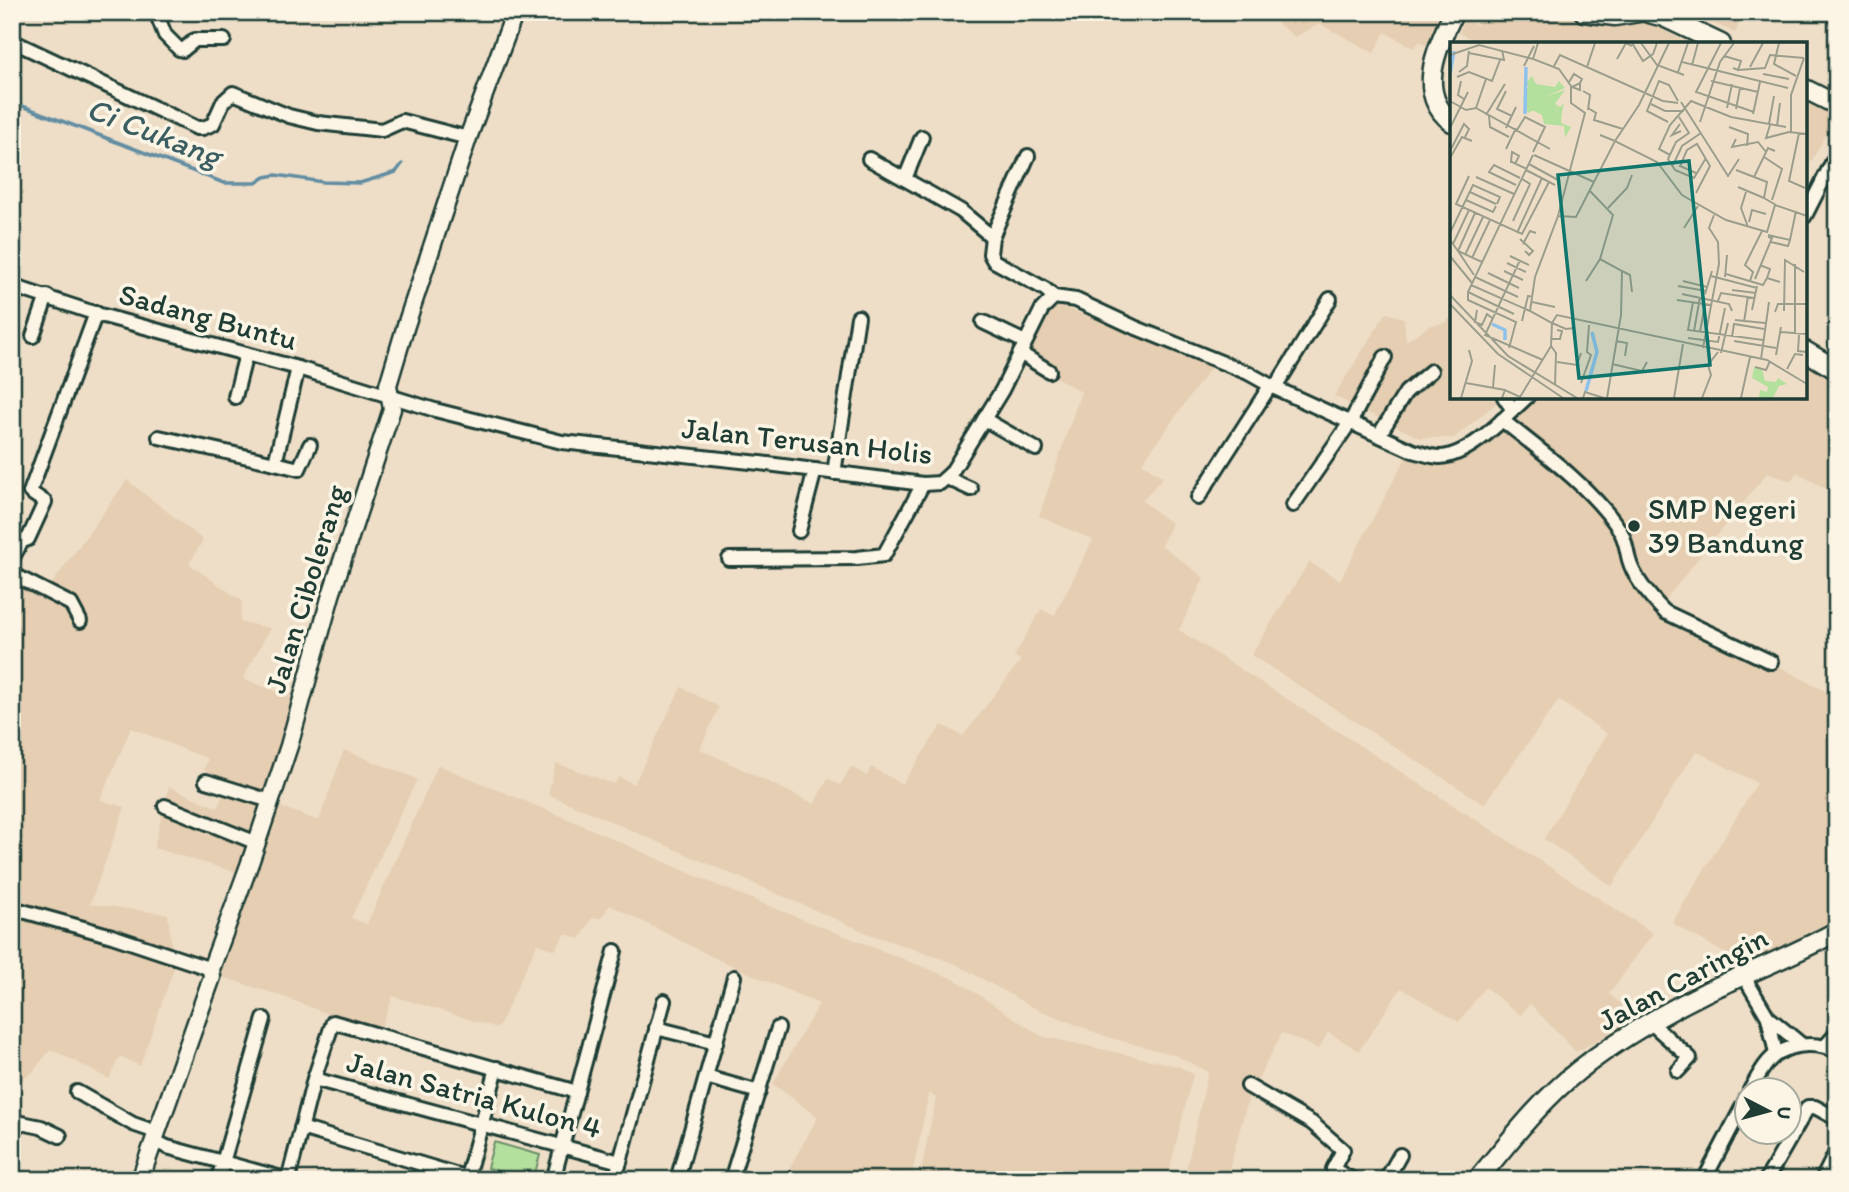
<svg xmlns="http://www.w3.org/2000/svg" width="1849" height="1192" viewBox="0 0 1849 1192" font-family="Itim,sans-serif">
<rect width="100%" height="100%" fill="#eedec7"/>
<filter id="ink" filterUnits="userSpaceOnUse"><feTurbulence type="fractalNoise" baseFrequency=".0143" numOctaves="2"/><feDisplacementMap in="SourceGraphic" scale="14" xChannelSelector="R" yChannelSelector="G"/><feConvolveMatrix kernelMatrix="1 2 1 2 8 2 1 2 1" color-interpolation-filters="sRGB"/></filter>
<g filter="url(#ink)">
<g fill="#e5ceb2">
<polygon points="1275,12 1446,12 1428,47 1420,41 1413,48 1385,32 1374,53 1320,24 1295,37 1273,20"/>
<polygon points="1483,12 1560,12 1652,24 1690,44 1482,44 1459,33 1464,20 1478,25"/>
<polygon points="1689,12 1729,12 1741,20 1735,33"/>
<polygon points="1805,99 1836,114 1806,172 1805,172"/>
<polygon points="1060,306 1214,363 1142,463 1163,477 1142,501 1172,524 1161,545 1204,578 1179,630 1653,933 1609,994 1638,1018 1576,1052 1530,1004 1520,1015 1485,987 1459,1022 1401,988 1359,1051 1328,1032 1319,1049 1282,1033 1249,1096 1226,1180 1184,1180 1208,1072 1175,1055 1107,1037 1032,1007 954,963 872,935 548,794 556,763 614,784 619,777 634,784 681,687 719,707 700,749 814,804 828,779 840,785 851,767 867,776 871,767 902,784 942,725 963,736 1021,660 1014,657 1041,609 1054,616 1093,540 1039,516 1081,392 1023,358 1049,307"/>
<polygon points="1386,313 1404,318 1406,341 1429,326 1447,322 1452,315 1452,397 1504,397 1454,438 1420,438 1334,396"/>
<polygon points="1805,359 1837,379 1837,509 1828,504 1833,493 1797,472 1791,481 1767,473 1661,605 1837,697 1837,918 1745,965 1672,923 1757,783 1696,751 1612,886 1544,839 1607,734 1559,700 1484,804 1251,655 1309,562 1340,580 1408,454 1443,463 1466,450 1531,397 1805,397"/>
<polygon points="127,480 203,540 189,564 242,601 240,622 270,628 243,679 297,699 238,873 154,848 169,787 218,808 225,787 204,769 208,759 131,728 100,800 125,807 90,904 168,914 174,968 140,1066 120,1056 109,1079 51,1049 32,1073 12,1084 12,578 48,589"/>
<polygon points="344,750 417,779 351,918 367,924 438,765 568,819 719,886 956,980 1041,1036 1178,1066 1193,1074 1167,1180 919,1180 936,1098 929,1093 911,1180 783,1180 818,1117 773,1084 819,1004 713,957 610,905 601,918 592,918 580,939 565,934 555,950 537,944 498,1028 393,996 380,1030 333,1016 287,998 220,976 278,806 319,821"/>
</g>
<polygon fill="#b4e09e" stroke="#6a8e69" stroke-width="2" points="494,1142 540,1155 533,1180 487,1168"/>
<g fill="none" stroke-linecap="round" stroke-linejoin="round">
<polyline stroke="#628da2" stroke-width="3.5" points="12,102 224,183 256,183 265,177 276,175 323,182 360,183 396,172 402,164"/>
<g stroke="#1f3d34" stroke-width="18">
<g id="minor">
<polyline points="156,12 165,35 179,49 183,50 195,40 224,40"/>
<polyline points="12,41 197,128 203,128 213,124 223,102 233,93 289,116 318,123 382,130 402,121 468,138"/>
<polyline points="1028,156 992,237 990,254 994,261 1045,289 1054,297"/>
<polyline points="869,159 961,211 992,237"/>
<polyline points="905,179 922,137"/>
<polyline points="1805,216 1837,153"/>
<path d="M12,286l88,29 198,53 137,42 127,32 198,21 163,21 17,-1 11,-10 51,-83 40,-81 12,-12 22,3 58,27 114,46 27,15 138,63c9,2 18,6 27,6 30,-1 66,-41 87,-60"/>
<polyline points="983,322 1025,342"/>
<polyline points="33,336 47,296"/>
<polyline points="1020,353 1049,371"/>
<polyline points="1275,388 1330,299"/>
<polyline points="235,397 246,354"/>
<polyline points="1504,397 1513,410"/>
<polyline points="984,419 1036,449"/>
<path d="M1502,420c38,30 91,69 117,109 7,10 7,20 10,31 5,18 23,39 36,52l106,50"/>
<polyline points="1379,435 1406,392 1431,371"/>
<polyline points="159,437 275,463 298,368"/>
<polyline points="275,463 299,469 310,445"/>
<polyline points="834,473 858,317"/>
<polyline points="947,478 971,489"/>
<polyline points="1198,498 1270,386"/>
<polyline points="1293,505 1351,421 1385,357"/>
<polyline points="799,531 815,470"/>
<polyline points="12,559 22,541 28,539 45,502 30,492 96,313"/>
<polyline points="729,559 857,558 884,555 923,484"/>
<polyline points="12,574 71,604 80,621"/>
<polyline points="206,781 270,801"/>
<polyline points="165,806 257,843"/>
<polyline points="12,908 112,936 211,969"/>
<polyline points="1743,975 1768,1017 1776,1054"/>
<polyline points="1768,1017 1802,1045"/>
<polyline points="1650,1022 1690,1058 1678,1071"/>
<polyline points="656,1028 716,1043"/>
<polyline points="1826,1045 1837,1033"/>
<polyline points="706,1077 759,1092"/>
<polyline points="314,1079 620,1162"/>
<polyline points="1248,1086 1312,1123 1343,1150 1333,1169 1353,1180"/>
<path d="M1750,1090c7,-11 15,-29 27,-36 17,-11 43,-12 60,-2"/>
<polyline points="77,1092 133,1124 156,1132"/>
<polyline points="12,1121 41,1127 60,1136"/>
<polyline points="301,1128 475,1180"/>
<polyline points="153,1140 167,1147 289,1180"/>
<polyline points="467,1177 497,1068"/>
<polyline points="12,1178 14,1180"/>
<polyline points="218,1180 264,1019"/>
<polyline points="288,1180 314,1079 333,1022 577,1092"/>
<polyline points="553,1180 615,951"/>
<polyline points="615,1180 664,1001"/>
<polyline points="677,1180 734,977"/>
<polyline points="731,1180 778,1028"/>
<polyline points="1386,1180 1400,1155"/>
<polyline points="1704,1180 1748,1096"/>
<polyline points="1766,1180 1808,1107 1815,1107 1837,1119"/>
<polyline points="1822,1180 1837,1150"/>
</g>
</g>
<g stroke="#1f3d34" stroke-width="21">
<polyline id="tertiary" points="140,1180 212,977 211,969 251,860 289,746 331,595 392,409 388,385 406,325 468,138 515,12"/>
</g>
<g stroke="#1f3d34" stroke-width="23">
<g id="secondary">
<polyline points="1584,12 1615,16 1639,12"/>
<polyline points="1645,12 1664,17 1721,44"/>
<polyline points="1805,89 1837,105"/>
<path d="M1452,122c-37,-28 -15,-76 2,-110"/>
<polyline points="1805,351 1837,370"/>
<path d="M1477,1180c32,-38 63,-79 102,-110 39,-31 83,-56 127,-78 43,-20 89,-37 131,-61"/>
</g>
</g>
<use href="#minor" stroke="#fcf5e5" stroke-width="12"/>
<use href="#tertiary" stroke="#fcf5e5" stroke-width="16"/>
<use href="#secondary" stroke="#fcf5e5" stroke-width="18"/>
</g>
</g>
<circle fill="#1f3d34" stroke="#fcf5e5" stroke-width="2.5" cx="1634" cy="526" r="7"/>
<g text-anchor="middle" stroke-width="7" stroke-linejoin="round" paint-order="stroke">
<g font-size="30" fill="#1f3d34" stroke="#fcf5e5">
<text transform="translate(208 317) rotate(15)" y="10">Sadang Buntu</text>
<text transform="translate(807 441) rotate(6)" y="10">Jalan Terusan Holis</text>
<text transform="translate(306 589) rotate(-73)" y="10">Jalan Cibolerang</text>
<text transform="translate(1683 979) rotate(-28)" y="10">Jalan Caringin</text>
<text transform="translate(474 1095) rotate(15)" y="10">Jalan Satria Kulon 4</text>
</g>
<g font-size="30" fill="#1f3d34" stroke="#fcf5e5" text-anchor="start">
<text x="1648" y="519">SMP Negeri<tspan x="1648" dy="34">39 Bandung</tspan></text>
</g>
<g font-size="32" font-style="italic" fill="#3b5e62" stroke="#fcf5e5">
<text transform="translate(154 132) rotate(21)" y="11">Ci Cukang</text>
</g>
</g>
<g transform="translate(1450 42)">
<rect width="357" height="357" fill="#eedec7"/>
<path d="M82,34l4,8 19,3 4,-6 6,7 -23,10 -5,11 15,6 4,-8 1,7 5,-2 -1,11 10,4 -6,11 -1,-12 -20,-2 -2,-9 -10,-5 3,-14 -9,-13zM304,325l8,2 3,12 11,1 2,-4 9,6 -8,2 -6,12h-14l1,-8 7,2 1,-5 -16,-9z" fill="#b4e09e"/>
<path d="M79,43l9,8 -4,17 -6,3 -5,-13zM115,48l-10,14 5,3 4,-4 -2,9 -4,4 -2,-9 -4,14 -16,-13 5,-10z" fill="#b4e09e"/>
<path fill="none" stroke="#8ec2eb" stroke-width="3.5" d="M0,32l4,-23M75,72l1,-47M42,282l13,6v10M136,349l11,-39 -5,-20"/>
<path fill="none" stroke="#9b9e8c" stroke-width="2" d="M182,1l11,18 10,-7 4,-11M191,1l16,22 27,10M271,1l-25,49 58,20M329,1l-5,21 22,12M19,11l35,7 -2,-10M0,13l29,-10 54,14M274,14l17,5 -3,9 -5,-2M167,17l9,-16 6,3M232,20l106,26M242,23l6,-22M74,24l10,-20M104,24l6,-11 103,46 15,2M137,25l8,-24M300,25l13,-24M288,28l27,-2 5,-13 34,3M9,30l8,-6 2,-15M228,30l10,-29M313,32l26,5M7,35l12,-5 23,9 8,-21M11,39l-3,14 6,4M261,39l47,11M119,40l5,-8 8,5 -2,4M122,45l8,3v-7l-8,4M56,49l-9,18 15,7M133,49l7,4 -2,15M0,59l16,9 10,-2 74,41M231,60l47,74 11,-17M201,62l14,7h19M26,66l10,-29M138,66l8,5 -2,7 29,9M277,66l5,-24M286,67l4,-21M303,72l7,-32M36,73l19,-31M39,74l1,11 19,10M218,80l-21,-11 12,-30 10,4 9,16M250,80l20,-60 14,-19M230,82l-8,11 9,-4M319,82l5,-28M320,83l-4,13 23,-6 18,2M327,84l3,-23M279,85l19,7 -1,12M0,86l18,-36M56,86l10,-21M67,88l8,-13 20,10 -12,25M341,90v-37l13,-37M349,91l-10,48 16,7M150,93l15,6 24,-36 30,-62M286,97l-4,8 26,-5 8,10M56,107l10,-21M0,109l14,-27 5,5 -4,8M84,113l60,27M220,113l-11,-6 11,-24 21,-24 40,16 55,10M314,115l18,12 -10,31M0,116l12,-21 10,4M65,122l4,-8 -7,-4 -1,10h1l15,7M79,122l29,16M223,123l9,-19 19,-13M76,128l29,15M225,128l-7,-11 8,-17 13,-9 -10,-16M225,128l19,8 12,-20M286,128l31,12 -3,16 12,7M19,134l-13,28 66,30 27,-52M26,135l38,17M304,135l14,-29 7,3M66,143l-27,-13 5,-7 26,13M288,145l26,11M20,150l26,12M296,150l-5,16 7,19M246,151l14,-27 -13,-22 -10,6 -7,16 16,7M16,158l27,12 3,-6M158,166l19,-20 5,-13M108,174l18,1 39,-76 42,21 25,33 44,25 41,12 8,-27 32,11M63,179l17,-37 -8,-5M299,180l3,-12 14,4M234,186l14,-22M0,191l23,-48 27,12 -3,7M67,191l25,-55M318,193l22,5 6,-29M70,197l13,12 -4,4 -4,-4M0,198l8,11 24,11M321,200l17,4 2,-6M3,202l16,-34M73,202l7,-13 6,2M8,209l17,-38M8,209l16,24M15,213l18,-38M0,214l22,27M60,214l19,9M22,216l18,-38M150,217l22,12 -1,44 -14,83M70,218l-35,75 58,25M57,221l19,9M310,223l10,4 -3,9 13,4M54,229l19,9M172,229l8,4 2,17M38,231l31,15M276,232l37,11 4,-7M261,234l46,12M25,235l43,20M275,235l2,-22M305,237l17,-41 -4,-1M136,239l14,-22 13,-44 -24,-25M233,239l24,6M300,239l3,-9 -8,-7 17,-34M21,243l59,26M228,244l28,5M282,248l24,3M18,250l46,22M232,252l47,10 3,7M255,252l7,-23M0,253l58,61 69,42M227,258l34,5M268,259l3,-8 33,5M82,260l23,5M243,260l-5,28 75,10M0,262l48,50 65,44M27,268l-2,12 7,3 5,-11 5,4M302,268l5,-24M334,269l1,-51 19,12M325,270l3,-8h29M285,278l30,3M72,279l6,-25 5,1M124,279v7l-8,1 -14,-6 5,-8 210,45 40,24M294,280l4,-26M244,289l6,-34M250,290l5,-28M331,290l26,2M345,292v-70M349,293l-1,16 9,1M282,295l2,-13 30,5M238,296l30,4 7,-34M102,297h8l2,-8 -5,-1M166,299l11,2 -2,13M284,299l42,7M101,304l5,7 -1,33M59,306l7,-26 -48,-22v-8l65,-137M253,306l16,-84 -1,-22 -9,-14 5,-13M271,311l7,-30M326,313l5,-28M311,317l8,-57M107,320l20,3 4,-12M162,322l30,7 5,-9M305,325l11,3 4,-9M337,327l8,-15 8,1M16,341l39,7M131,341l10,-28 -4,-3 2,-27M43,345l2,-22M11,356l11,-37 -3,-11M52,356l3,-8 15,7 31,-51 1,-23 -22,-12 5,-34 23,-61 27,-103 -14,-10v-17l-12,-17 -26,-10 5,-16M133,356l2,-6 19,6M224,356l9,-54M252,356l9,-23 -3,-10 10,-13M291,356l9,-41"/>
<path fill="#0f766e" fill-opacity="0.15" stroke="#0f766e" stroke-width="3.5" d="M239,119l21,204 -131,13 -21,-203z"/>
<rect width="357" height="357" fill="none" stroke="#1f3d34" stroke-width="3.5"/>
</g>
<rect width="1849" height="1192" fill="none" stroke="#fcf5e5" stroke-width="42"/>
<rect x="21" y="21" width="1807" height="1150" fill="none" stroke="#1f3d34" stroke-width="2.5" filter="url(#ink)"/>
<g transform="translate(1768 1111) rotate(96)"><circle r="33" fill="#fcf5e5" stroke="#a4ab9e" stroke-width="2"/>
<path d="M0-5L12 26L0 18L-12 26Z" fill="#1f3d34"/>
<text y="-10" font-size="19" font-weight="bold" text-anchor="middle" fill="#1f3d34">U</text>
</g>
</svg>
